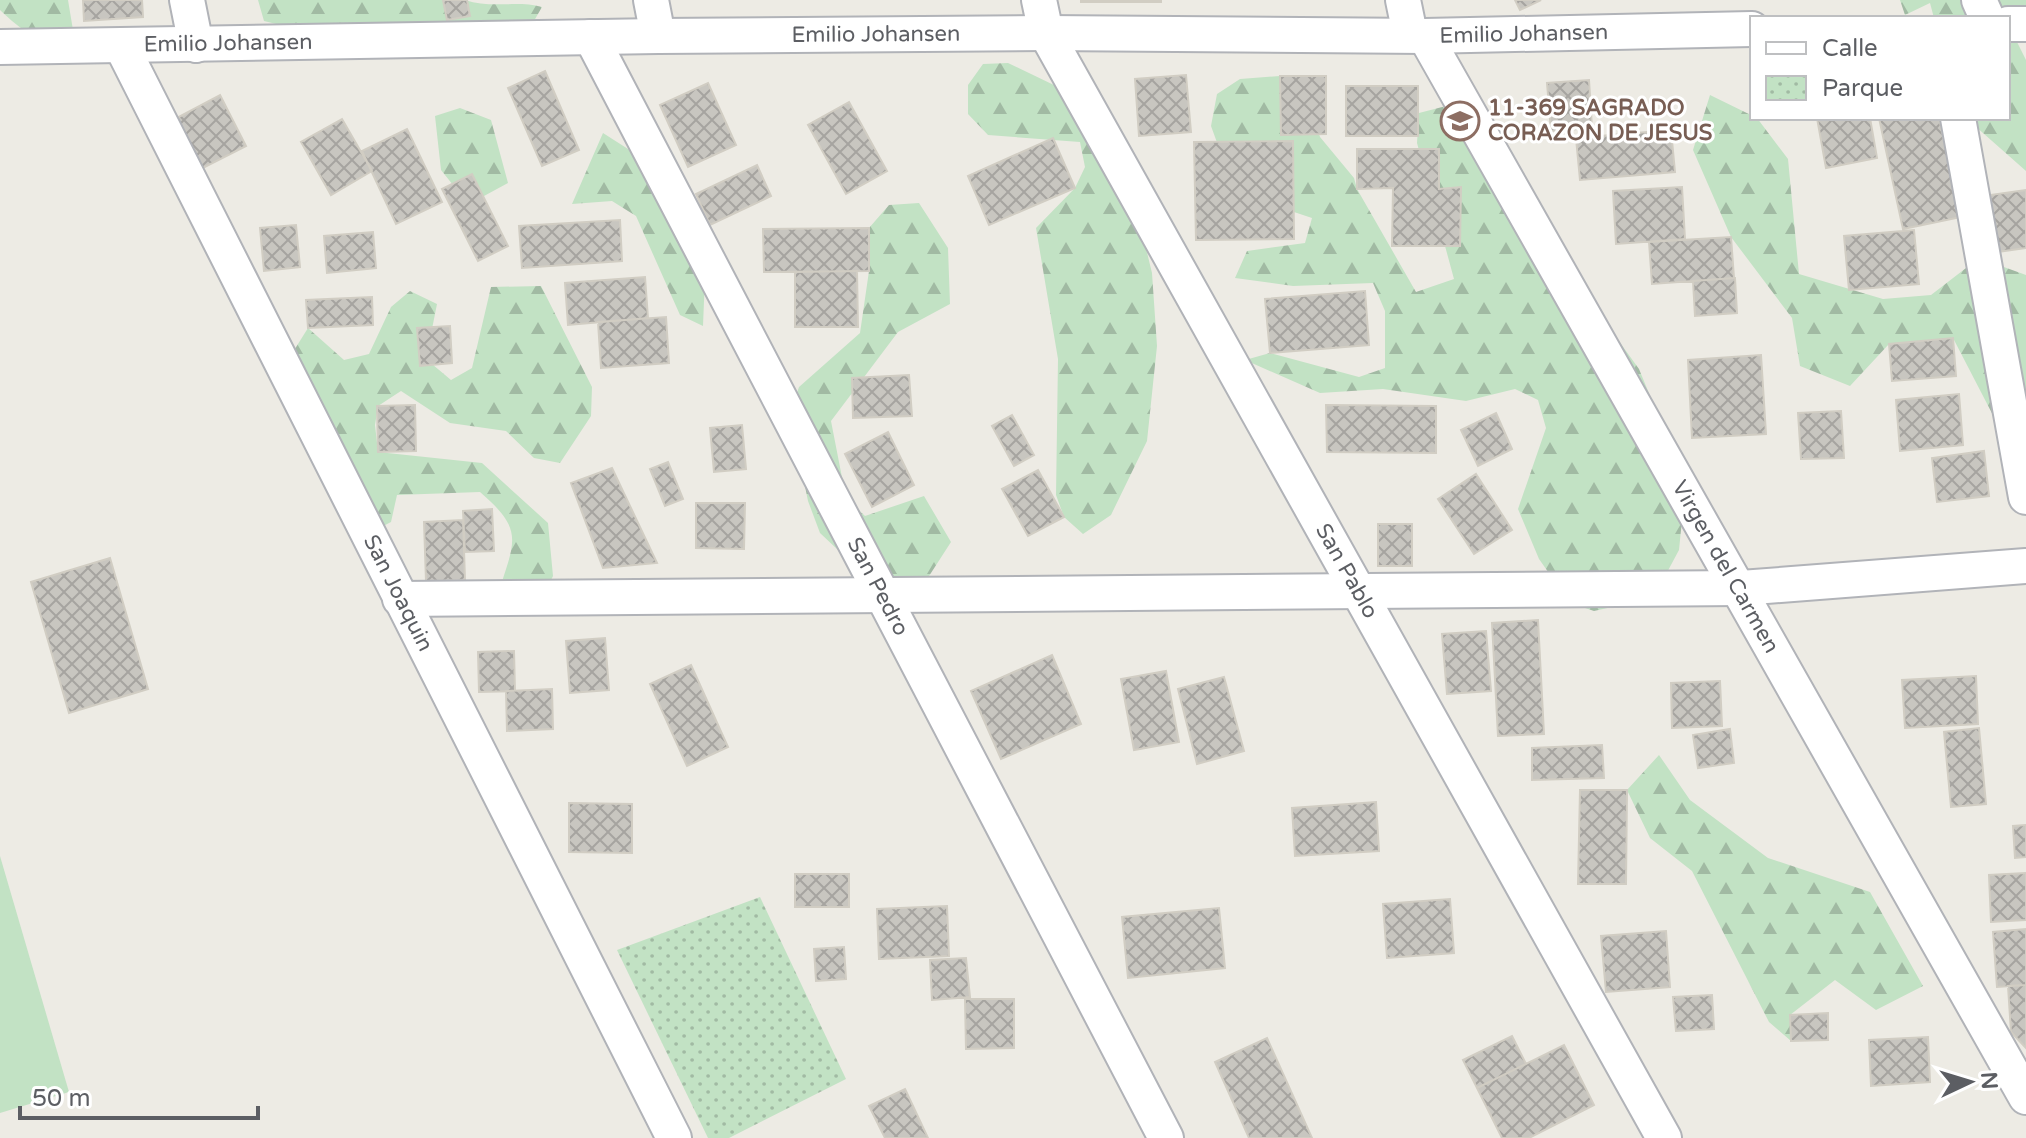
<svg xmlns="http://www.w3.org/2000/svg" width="2026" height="1138" viewBox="0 0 2026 1138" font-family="'Varela Round',sans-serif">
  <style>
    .forest { fill: url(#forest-firs) }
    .park { fill: url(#park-dots) }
    .pitch { fill: #c2e2c4 }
    .building { fill: url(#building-cross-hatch); stroke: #d1cdc3; stroke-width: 2 }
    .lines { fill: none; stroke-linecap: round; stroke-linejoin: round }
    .minor-casing { stroke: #b1b3b8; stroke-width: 38 }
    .minor { stroke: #fff; stroke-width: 34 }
    .labels { text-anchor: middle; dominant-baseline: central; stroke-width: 6; stroke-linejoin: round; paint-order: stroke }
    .street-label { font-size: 22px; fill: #5c5e63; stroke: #fff }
    .education-label { font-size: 22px; font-weight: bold; fill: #785e54; stroke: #fff; text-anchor: start }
  </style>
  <defs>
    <pattern id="forest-firs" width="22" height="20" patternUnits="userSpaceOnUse" patternTransform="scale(2)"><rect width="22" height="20" fill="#c2e2c4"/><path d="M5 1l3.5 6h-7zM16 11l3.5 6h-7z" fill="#a1baa3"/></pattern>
    <pattern id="park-dots" width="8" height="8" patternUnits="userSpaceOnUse" patternTransform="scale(2)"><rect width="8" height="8" fill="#c2e2c4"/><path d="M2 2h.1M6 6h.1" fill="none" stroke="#a1baa3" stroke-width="1.8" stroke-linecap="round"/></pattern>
    <pattern id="building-cross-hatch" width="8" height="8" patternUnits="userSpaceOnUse" patternTransform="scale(2)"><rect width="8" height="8" fill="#c8c6c0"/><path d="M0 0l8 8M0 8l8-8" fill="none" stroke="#a6a4a0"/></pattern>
  </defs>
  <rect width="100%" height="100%" fill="#edebe4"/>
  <path class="forest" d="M 0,0 L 68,0 L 75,42 C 42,45 24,33 0,10 Z
    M 258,0 L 465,0 C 491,9 517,0 542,7 L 527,33 L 317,34 L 264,21 Z
    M 1900,0 L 2026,0 L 2026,11 L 2001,7 L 2005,18 L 1934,18 L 1930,3 L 1905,15 Z
    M 2008,24 L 2026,60 L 2026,171 L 1966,118 L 2008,118 Z
    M 1008,63 L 1085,100 L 1144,240 L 1152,273 L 1157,346 L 1147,441 L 1111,515 L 1083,534 L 1064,517 L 1056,495 L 1058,359 L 1036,228 L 1075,188 L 1085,167 L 1080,142 L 988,135 L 968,114 L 968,85 L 983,64 Z
    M 1280,76 L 1307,99 L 1320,137 L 1354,178 L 1357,189 L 1416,292 L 1454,279 L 1417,143 L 1419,113 L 1446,106 L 1460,121 L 1639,369 L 1667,437 L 1682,520 L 1679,550 L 1664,578 L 1621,605 L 1594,611 L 1570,603 L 1539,559 L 1518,509 L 1546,428 L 1538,400 L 1515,389 L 1466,401 L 1383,389 L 1320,393 L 1245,360 L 1270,353 L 1359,377 L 1385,368 L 1385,311 L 1373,283 L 1293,286 L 1235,278 L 1247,251 L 1305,243 L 1312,218 L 1261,201 L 1231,181 L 1211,126 L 1217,94 L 1240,79 Z
    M 1710,95 L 1757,118 L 1788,159 L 1799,274 L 1883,299 L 1931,295 L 1979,258 L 2026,275 L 2026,479 L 1953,338 L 1889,344 L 1850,386 L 1800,366 L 1792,318 L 1731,237 L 1693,150 Z
    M 460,108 L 491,120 L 508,183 L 484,196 L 457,190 L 441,170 L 435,116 Z
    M 603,133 L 639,156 L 705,276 L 703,326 L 680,315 L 636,216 L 612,201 L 572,204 Z
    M 919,203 L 948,248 L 950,304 L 898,332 L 831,421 L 846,498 L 865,516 L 924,496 L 951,542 L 920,590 L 890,599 L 820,533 L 808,501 L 790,413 L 799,387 L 860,333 L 869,271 L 869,228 L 889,205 Z
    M 541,286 L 592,387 L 591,416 L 560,463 L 534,458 L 506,431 L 450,423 L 401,391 L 378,406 L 375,425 L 378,452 L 482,463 L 548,523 L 553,576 L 539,605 L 499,591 C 515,540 524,530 480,492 L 397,495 L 391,522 L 368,534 L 293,352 L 308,328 L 344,360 L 369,354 L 391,307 L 410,291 L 437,304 L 426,359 L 451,380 L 472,368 L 491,287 Z
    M 1659,755 L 1690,800 L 1768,858 L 1870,892 L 1923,986 L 1876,1010 L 1835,980 L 1790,1015 L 1791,1041 L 1769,1022 L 1692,871 L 1650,838 L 1627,790 Z"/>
  <path class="park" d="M 760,897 L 846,1079 L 729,1138 L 708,1138 L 617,950 Z"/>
  <path class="pitch" d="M 0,856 L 69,1092 L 0,1113 Z"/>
  <path class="building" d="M 83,0 L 142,0 L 143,17 L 84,21 Z
    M 443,0 L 467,0 L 470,16 L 447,20 Z
    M 1081,0 L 1161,0 L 1161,2 L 1081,2 Z
    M 1515,0 L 1541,0 L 1520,10 Z
    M 545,71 L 579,150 L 542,166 L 508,88 Z
    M 1186,75 L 1191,132 L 1139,136 L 1135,79 Z
    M 1280,76 L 1326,76 L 1326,134 L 1281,135 Z
    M 1589,80 L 1592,128 L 1551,131 L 1547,83 Z
    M 708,83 L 736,145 L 688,167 L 660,105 Z
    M 1346,86 L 1418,86 L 1418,136 L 1346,136 Z
    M 220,95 L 246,146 L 201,169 L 175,119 Z
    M 849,102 L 887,171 L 846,194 L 808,125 Z
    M 1817,118 L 1870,118 L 1877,158 L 1826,168 Z
    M 1879,118 L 1939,118 L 1961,217 L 1903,229 Z
    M 342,119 L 372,171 L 331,195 L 301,142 Z
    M 407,129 L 442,202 L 396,224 L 362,151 Z
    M 1671,130 L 1675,172 L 1580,180 L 1576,138 Z
    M 1053,138 L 1075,188 L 989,225 L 968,176 Z
    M 1293,141 L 1294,239 L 1196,240 L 1194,142 Z
    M 1357,149 L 1439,149 L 1439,189 L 1461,187 L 1460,246 L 1392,246 L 1393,188 L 1357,189 Z
    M 757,165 L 771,196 L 710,225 L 696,194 Z
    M 472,174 L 508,246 L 478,261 L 442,189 Z
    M 1682,187 L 1685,239 L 1616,244 L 1613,191 Z
    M 2026,190 L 2026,248 L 1997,252 L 1990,195 Z
    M 620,220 L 622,261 L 522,268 L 519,226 Z
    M 296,225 L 300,267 L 264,271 L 260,228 Z
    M 869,228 L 869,271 L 764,272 L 763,229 Z
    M 1914,230 L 1919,284 L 1849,290 L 1844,236 Z
    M 373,232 L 376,268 L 327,273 L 324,236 Z
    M 1731,237 L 1734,278 L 1652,284 L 1649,242 Z
    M 857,271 L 858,327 L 795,327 L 795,272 Z
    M 645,277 L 648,318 L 568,325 L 565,283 Z
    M 1735,278 L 1737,313 L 1695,316 L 1693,281 Z
    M 1365,291 L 1369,345 L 1270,353 L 1265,299 Z
    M 372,297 L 373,325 L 308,328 L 306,300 Z
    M 666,317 L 669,363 L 601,368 L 598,322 Z
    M 450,326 L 452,363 L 420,366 L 417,328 Z
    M 1953,338 L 1956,376 L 1892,381 L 1889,344 Z
    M 1761,355 L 1766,434 L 1692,438 L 1688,360 Z
    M 909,375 L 912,416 L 853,418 L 852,378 Z
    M 1959,394 L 1963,445 L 1900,451 L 1896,400 Z
    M 415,405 L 416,451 L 378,452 L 377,406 Z
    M 1326,405 L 1436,406 L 1436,453 L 1327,452 Z
    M 1841,411 L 1844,458 L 1801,459 L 1798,413 Z
    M 1496,413 L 1512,449 L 1478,466 L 1461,430 Z
    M 1012,415 L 1034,455 L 1014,466 L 992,426 Z
    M 742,425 L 746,469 L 714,472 L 710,428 Z
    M 888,432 L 914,485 L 872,507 L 845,454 Z
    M 1984,451 L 1989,496 L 1937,502 L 1932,458 Z
    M 668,462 L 683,499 L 665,506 L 650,469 Z
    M 612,468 L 657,563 L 603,568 L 571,483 Z
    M 1038,470 L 1064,517 L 1028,536 L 1002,489 Z
    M 1476,474 L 1512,530 L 1474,554 L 1438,499 Z
    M 696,503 L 745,503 L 744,549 L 696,548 Z
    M 492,509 L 494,551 L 465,552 L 463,511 Z
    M 463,520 L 465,580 L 426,581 L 424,522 Z
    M 1378,524 L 1412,524 L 1412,566 L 1378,566 Z
    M 110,558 L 148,689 L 69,713 L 31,582 Z
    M 1538,620 L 1544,734 L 1498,736 L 1492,623 Z
    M 1486,631 L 1491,691 L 1447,694 L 1442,634 Z
    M 605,638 L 609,690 L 570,693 L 566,641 Z
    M 514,651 L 515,691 L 479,692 L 478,652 Z
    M 1052,655 L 1081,724 L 1001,759 L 971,691 Z
    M 691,665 L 728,747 L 687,766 L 650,684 Z
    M 1166,671 L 1179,742 L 1134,750 L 1121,679 Z
    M 1976,676 L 1978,724 L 1905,728 L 1902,680 Z
    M 1224,677 L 1244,751 L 1197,764 L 1178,689 Z
    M 1720,681 L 1722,726 L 1672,728 L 1671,683 Z
    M 552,689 L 553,729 L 507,731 L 506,691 Z
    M 1979,728 L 1986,804 L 1951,807 L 1944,732 Z
    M 1730,729 L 1734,763 L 1698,768 L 1693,735 Z
    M 1602,745 L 1604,778 L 1532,780 L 1532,748 Z
    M 1580,790 L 1627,790 L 1626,884 L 1578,884 Z
    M 1376,802 L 1379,851 L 1295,856 L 1292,808 Z
    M 569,803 L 632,804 L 632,853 L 569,852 Z
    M 2026,825 L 2026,857 L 2015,858 L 2013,826 Z
    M 2026,873 L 2026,920 L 1991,922 L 1989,875 Z
    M 795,874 L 849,874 L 849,907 L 795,907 Z
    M 1450,899 L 1454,953 L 1387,958 L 1383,904 Z
    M 947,906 L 949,956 L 879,959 L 877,909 Z
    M 1219,908 L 1225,968 L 1128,978 L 1122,917 Z
    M 2026,929 L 2026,985 L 1997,987 L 1993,932 Z
    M 1666,931 L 1670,987 L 1606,992 L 1601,936 Z
    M 844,947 L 846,979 L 816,981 L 814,949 Z
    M 966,958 L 970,997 L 932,1000 L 930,960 Z
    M 2026,985 L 2026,1048 L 2011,1032 L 2008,986 Z
    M 1712,995 L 1714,1029 L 1676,1031 L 1673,997 Z
    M 965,999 L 1014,999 L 1014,1048 L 966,1049 Z
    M 1828,1013 L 1828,1040 L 1791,1041 L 1790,1015 Z
    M 1512,1036 L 1526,1064 L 1477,1088 L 1463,1060 Z
    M 1928,1037 L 1930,1082 L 1871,1086 L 1869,1040 Z
    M 1267,1038 L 1312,1138 L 1249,1138 L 1215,1062 Z
    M 1564,1045 L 1594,1105 L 1529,1138 L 1502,1138 L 1477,1088 Z
    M 905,1089 L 928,1138 L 885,1138 L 869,1106 Z"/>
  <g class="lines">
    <defs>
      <g id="minor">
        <path d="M 187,0 L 196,45"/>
        <path d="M 651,0 L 658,36"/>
        <path id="s1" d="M 1039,0 L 1046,33 L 1664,1138"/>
        <path d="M 1403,0 L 1410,34"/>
        <path d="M 1979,0 L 1987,18"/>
        <path d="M 2008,24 L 2026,24"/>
        <path id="s2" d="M 1425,36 L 2026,1097"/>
        <path id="s3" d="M 591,37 L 1166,1138"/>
        <path id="s4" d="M 0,47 L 658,36 L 1046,33 L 1425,36 L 1752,29"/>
        <path id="s5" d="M 122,47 L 674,1138"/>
        <path d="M 1958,118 L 2026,497"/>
        <path d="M 400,599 L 1741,588 L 2026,566"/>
      </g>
    </defs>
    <use href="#minor" class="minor-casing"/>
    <use href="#minor" class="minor"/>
  </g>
  <defs>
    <symbol id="school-ring" viewBox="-11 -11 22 22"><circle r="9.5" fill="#fff" stroke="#8d6e63" stroke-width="1.5"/><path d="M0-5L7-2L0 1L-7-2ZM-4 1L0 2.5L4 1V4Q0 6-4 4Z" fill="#8d6e63"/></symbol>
  </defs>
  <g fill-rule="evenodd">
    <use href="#school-ring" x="1438" y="99" width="44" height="44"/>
  </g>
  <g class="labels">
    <g class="street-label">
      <text stroke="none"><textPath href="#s4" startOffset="876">Emilio Johansen</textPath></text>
      <text stroke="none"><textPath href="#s4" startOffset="1524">Emilio Johansen</textPath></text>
      <text stroke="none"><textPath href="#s4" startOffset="228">Emilio Johansen</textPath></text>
      <text stroke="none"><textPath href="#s2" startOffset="610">Virgen del Carmen</textPath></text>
      <text stroke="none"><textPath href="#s1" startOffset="650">San Pablo</textPath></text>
      <text stroke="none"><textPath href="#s3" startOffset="620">San Pedro</textPath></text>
      <text stroke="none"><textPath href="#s5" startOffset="612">San Joaquin</textPath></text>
    </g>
    <g class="education-label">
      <text x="1488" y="108">11-369 SAGRADO<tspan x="1488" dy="25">CORAZON DE JESUS</tspan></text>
    </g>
  </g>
  <rect x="1750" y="16" width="260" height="104" fill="#ffffff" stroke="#bebfc1" stroke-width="2"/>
  <rect x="1766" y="42" width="40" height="12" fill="#ffffff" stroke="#bebfc1" stroke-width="2"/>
  <text x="1822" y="56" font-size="24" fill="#5c5e63">Calle</text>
  <rect x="1766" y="76" width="40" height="24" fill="url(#park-dots)" stroke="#bebfc1" stroke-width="2"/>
  <text x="1822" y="96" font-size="24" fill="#5c5e63">Parque</text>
  <g transform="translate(1970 1082) rotate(86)" stroke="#ffffff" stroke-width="6" paint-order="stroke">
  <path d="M0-6L14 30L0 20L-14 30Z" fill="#5c5e63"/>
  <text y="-12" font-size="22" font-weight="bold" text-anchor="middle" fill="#5c5e63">N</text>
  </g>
  <path d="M20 1106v12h238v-12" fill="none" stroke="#5c5e63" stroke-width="4"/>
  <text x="32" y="1106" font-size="24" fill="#5c5e63" stroke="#ffffff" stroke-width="6" paint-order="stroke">50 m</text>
</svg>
